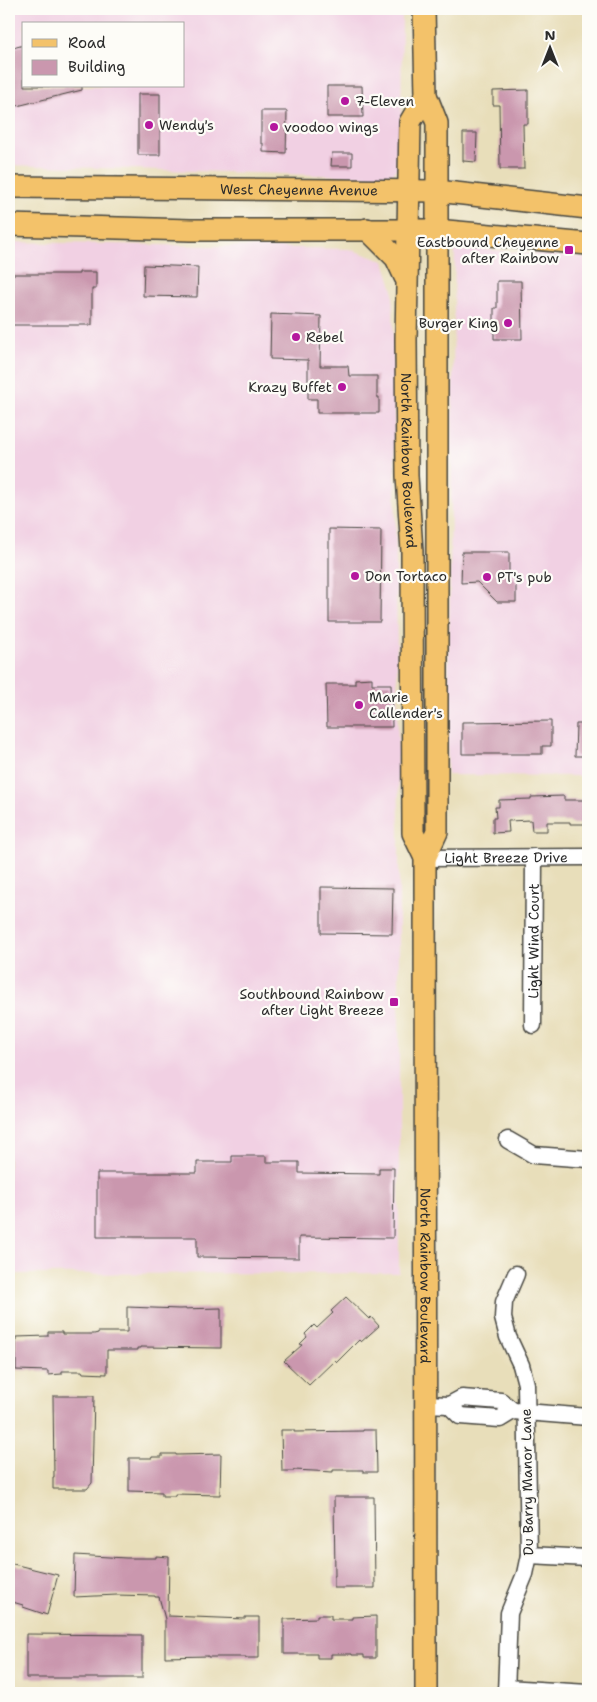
<svg xmlns="http://www.w3.org/2000/svg" width="597" height="1702" viewBox="0 0 597 1702" font-family="'Shantell Sans',sans-serif">
  <style>
    .built { fill: #f1d0e3; fill-rule: evenodd }
    .building { fill: #ca97ae }
    .lines { fill: none; stroke-linecap: round; stroke-linejoin: round }
    .minor-casing { stroke: #474640; stroke-width: 19 }
    .major-casing { stroke: #474640; stroke-width: 24 }
    .minor { stroke: #fff; stroke-width: 16 }
    .major { stroke: #f3c26a; stroke-width: 21 }
    .poi-dot { fill: #b5179e; stroke: #fdfcf7; stroke-width: 2 }
    .labels { text-anchor: middle; dominant-baseline: central; stroke-width: 4.5; stroke-linejoin: round; paint-order: stroke }
    .poi-label { font-size: 14px; fill: #2b2b2b; stroke: #fdfcf7; text-anchor: start }
    .street-label { font-size: 14px; fill: #2b2b2b; stroke: #fdfcf7 }
  </style>
  <rect width="100%" height="100%" fill="#fdfcf7"/>
  <filter id="ink" filterUnits="userSpaceOnUse"><feTurbulence type="fractalNoise" baseFrequency=".02" numOctaves="2"/><feDisplacementMap in="SourceGraphic" scale="10" xChannelSelector="R" yChannelSelector="G"/><feConvolveMatrix kernelMatrix="1 2 1 2 8 2 1 2 1" color-interpolation-filters="sRGB"/></filter>
  <filter id="wash" filterUnits="userSpaceOnUse"><feTurbulence type="fractalNoise" baseFrequency=".0096" numOctaves="4" result="noise"/><feDisplacementMap in="SourceGraphic" scale="20" xChannelSelector="R" yChannelSelector="G"/><feGaussianBlur stdDeviation="1.12" result="paint"/><feColorMatrix in="noise" values="0 0 0 0 0 0 0 0 0 0 0 0 0 0 0 0 0 1.4 0 .05"/><feComposite in="paint" operator="in"/></filter>
  <g filter="url(#wash)">
    <rect width="100%" height="100%" fill="#e8deba"/>
    <path class="built" d="M 9,9 L 402,9 L 401,160 L 394,173 L 378,177 L 9,165 ZM 24,24 L 184,24 L 184,86 L 24,86 Z
      M 9,242 L 349,249 L 384,261 L 393,290 L 399,834 L 399,1273 L 9,1274 Z
      M 455,247 L 588,258 L 588,776 L 447,775 Z"/>
    <g id="blocks">
      <path class="building" d="M 24,45 L 24,86 L 82,86 L 82,90 L 9,108 L 9,49 Z
        M 327,86 L 362,86 L 363,117 L 327,117 Z
        M 528,90 L 528,124 L 523,124 L 524,169 L 500,169 L 499,105 L 493,105 L 493,91 Z
        M 138,94 L 160,94 L 160,155 L 138,155 Z
        M 261,111 L 287,111 L 286,153 L 263,152 L 263,143 L 261,143 Z
        M 463,133 L 477,133 L 476,162 L 463,161 Z
        M 332,153 L 352,153 L 352,166 L 331,166 Z
        M 144,265 L 198,267 L 197,297 L 143,296 Z
        M 79,272 L 96,272 L 96,289 L 92,289 L 92,325 L 9,325 L 9,274 L 79,274 Z
        M 497,281 L 521,281 L 522,339 L 494,339 L 494,308 L 497,308 Z
        M 271,314 L 321,316 L 320,366 L 348,366 L 349,376 L 377,376 L 377,397 L 379,397 L 379,413 L 317,413 L 317,399 L 308,399 L 308,360 L 270,359 Z
        M 329,529 L 381,530 L 380,622 L 329,622 Z
        M 462,552 L 509,552 L 509,574 L 516,581 L 516,602 L 497,602 L 477,582 L 461,583 Z
        M 372,678 L 372,684 L 391,684 L 392,727 L 327,727 L 326,684 L 355,684 L 355,679 Z
        M 551,721 L 551,746 L 542,746 L 542,754 L 462,754 L 462,722 Z
        M 576,724 L 588,724 L 588,756 L 575,756 Z
        M 564,796 L 564,800 L 588,800 L 588,820 L 585,820 L 585,824 L 570,824 L 570,822 L 547,822 L 547,831 L 532,831 L 531,820 L 508,821 L 509,832 L 493,833 L 493,818 L 496,818 L 495,807 L 499,807 L 499,800 L 531,799 L 531,797 Z
        M 321,887 L 393,888 L 392,934 L 321,933 Z
        M 232,1156 L 266,1156 L 266,1162 L 299,1162 L 299,1173 L 379,1174 L 379,1168 L 394,1168 L 393,1238 L 299,1237 L 299,1258 L 197,1257 L 197,1237 L 97,1237 L 97,1173 L 197,1173 L 197,1162 L 232,1162 Z
        M 346,1297 L 369,1319 L 371,1317 L 379,1326 L 361,1342 L 359,1340 L 337,1362 L 335,1360 L 309,1385 L 284,1361 L 302,1345 L 300,1344 L 307,1337 L 305,1334 L 314,1325 L 317,1328 L 333,1313 L 331,1311 Z
        M 127,1307 L 179,1309 L 221,1308 L 221,1348 L 140,1347 L 140,1348 L 137,1348 L 137,1350 L 107,1350 L 107,1374 L 83,1373 L 82,1371 L 62,1371 L 62,1374 L 48,1375 L 48,1371 L 16,1370 L 16,1337 L 48,1336 L 48,1332 L 62,1332 L 62,1334 L 94,1334 L 98,1333 L 98,1332 L 127,1332 Z
        M 53,1396 L 94,1396 L 92,1483 L 87,1489 L 53,1489 L 53,1477 L 54,1477 Z
        M 281,1430 L 294,1430 L 294,1432 L 363,1431 L 363,1430 L 376,1430 L 377,1472 L 363,1472 L 363,1470 L 333,1470 L 333,1472 L 294,1470 L 294,1471 L 282,1471 Z
        M 162,1454 L 176,1454 L 176,1455 L 221,1454 L 220,1495 L 175,1494 L 175,1496 L 162,1496 L 162,1492 L 129,1491 L 129,1458 L 152,1458 L 152,1457 L 162,1457 Z
        M 334,1497 L 374,1497 L 375,1588 L 334,1588 L 334,1576 L 335,1576 Z
        M 75,1555 L 126,1558 L 156,1558 L 156,1556 L 169,1557 L 168,1616 L 245,1619 L 245,1617 L 259,1617 L 259,1658 L 246,1658 L 246,1657 L 208,1657 L 208,1656 L 165,1657 L 165,1619 L 159,1597 L 155,1597 L 155,1596 L 117,1595 L 74,1597 Z
        M 9,1563 L 58,1575 L 47,1615 L 23,1607 L 23,1605 L 9,1601 Z
        M 317,1615 L 331,1615 L 331,1619 L 352,1619 L 352,1617 L 376,1616 L 376,1658 L 364,1658 L 364,1655 L 352,1655 L 352,1654 L 331,1654 L 331,1658 L 317,1658 L 317,1654 L 284,1654 L 284,1619 L 317,1618 Z
        M 26,1634 L 142,1635 L 142,1678 L 26,1678 Z"/>
    </g>
  </g>
  <g filter="url(#ink)">
    <use href="#blocks" fill-opacity="0" stroke="#474640" stroke-width="1"/>
    <g class="lines">
      <defs>
        <g id="minor">
          <path id="s1" d="M 425,858 L 588,857"/>
          <path id="s2" d="M 533,1025 L 534,857"/>
          <path d="M 508,1140 L 534,1155 L 588,1159"/>
          <path d="M 426,1404 L 449,1405 L 462,1398 L 501,1401 L 513,1411"/>
          <path d="M 449,1405 L 460,1416 L 500,1419 L 513,1411 L 588,1417"/>
          <path d="M 529,1555 L 588,1558"/>
          <path d="M 506,1688 L 588,1693"/>
          <path d="M 506,1693 L 509,1613 L 525,1574 L 529,1555 L 526,1384 L 521,1365 L 508,1337 L 503,1318 L 504,1302 L 516,1274"/>
        </g>
        <g id="major">
          <path d="M 424,9 L 426,95 L 437,123 L 437,832 L 425,858"/>
          <path id="s3" d="M 426,95 L 410,122 L 406,340 L 407,476 L 412,551 L 413,833 L 425,858 L 426,1693"/>
          <path id="s4" d="M 9,187 L 437,191 L 588,208"/>
          <path d="M 9,225 L 191,230 L 436,230 L 588,244"/>
          <path d="M 367,229 L 396,258 L 405,277"/>
        </g>
      </defs>
      <use href="#minor" class="minor-casing"/>
      <use href="#major" class="major-casing"/>
      <use href="#minor" class="minor"/>
      <use href="#major" class="major"/>
    </g>
  </g>
  <g class="poi-dot">
    <circle cx="345" cy="101" r="5"/>
    <circle cx="149" cy="125" r="5"/>
    <circle cx="274" cy="127" r="5"/>
    <rect x="564" y="245" width="10" height="10" rx="2.5"/>
    <circle cx="508" cy="323" r="5"/>
    <circle cx="296" cy="337" r="5"/>
    <circle cx="342" cy="387" r="5"/>
    <circle cx="355" cy="576" r="5"/>
    <circle cx="487" cy="577" r="5"/>
    <circle cx="359" cy="705" r="5"/>
    <rect x="389" y="997" width="10" height="10" rx="2.5"/>
  </g>
  <g class="labels">
    <g class="poi-label">
      <text x="355" y="101">7-Eleven</text>
      <text x="159" y="125">Wendy's</text>
      <text x="284" y="127">voodoo wings</text>
      <text x="559" y="242" text-anchor="end">Eastbound Cheyenne<tspan x="559" dy="16">after Rainbow</tspan></text>
      <text x="498" y="323" text-anchor="end">Burger King</text>
      <text x="306" y="337">Rebel</text>
      <text x="332" y="387" text-anchor="end">Krazy Buffet</text>
      <text x="365" y="576">Don Tortaco</text>
      <text x="497" y="577">PT's pub</text>
      <text x="369" y="697">Marie<tspan x="369" dy="16">Callender's</tspan></text>
      <text x="384" y="994" text-anchor="end">Southbound Rainbow<tspan x="384" dy="16">after Light Breeze</tspan></text>
    </g>
    <g class="street-label">
      <text stroke="none"><textPath href="#s4" startOffset="290">West Cheyenne Avenue</textPath></text>
      <text stroke="none"><textPath href="#s3" startOffset="370">North Rainbow Boulevard</textPath></text>
      <text stroke="none"><textPath href="#s1" startOffset="81">Light Breeze Drive</textPath></text>
      <text stroke="none"><textPath href="#s2" startOffset="84">Light Wind Court</textPath></text>
      <text stroke="none"><textPath href="#s3" startOffset="1188">North Rainbow Boulevard</textPath></text>
      <text transform="translate(527 1482) rotate(-91)">Du Barry Manor Lane</text>
    </g>
  </g>
  <rect width="597" height="1702" fill="none" stroke="#fdfcf7" stroke-width="30"/>
  <rect x="22" y="22" width="162" height="65" fill="#fdfcf7" stroke="#a9a8a5"/>
  <rect x="32" y="39" width="25" height="8" fill="#f3c26a" stroke="#a9a8a5"/>
  <text x="68" y="48" font-size="15" fill="#2b2b2b">Road</text>
  <rect x="32" y="60" width="25" height="15" fill="#ca97ae" stroke="#a9a8a5"/>
  <text x="68" y="72" font-size="15" fill="#2b2b2b">Building</text>
  <g transform="translate(550 48)" stroke="#fdfcf7" stroke-width="4" paint-order="stroke">
  <path d="M0-4L9 19L0 12L-9 19Z" fill="#2b2b2b"/>
  <text y="-8" font-size="14" font-weight="bold" text-anchor="middle" fill="#2b2b2b">N</text>
  </g>
</svg>
